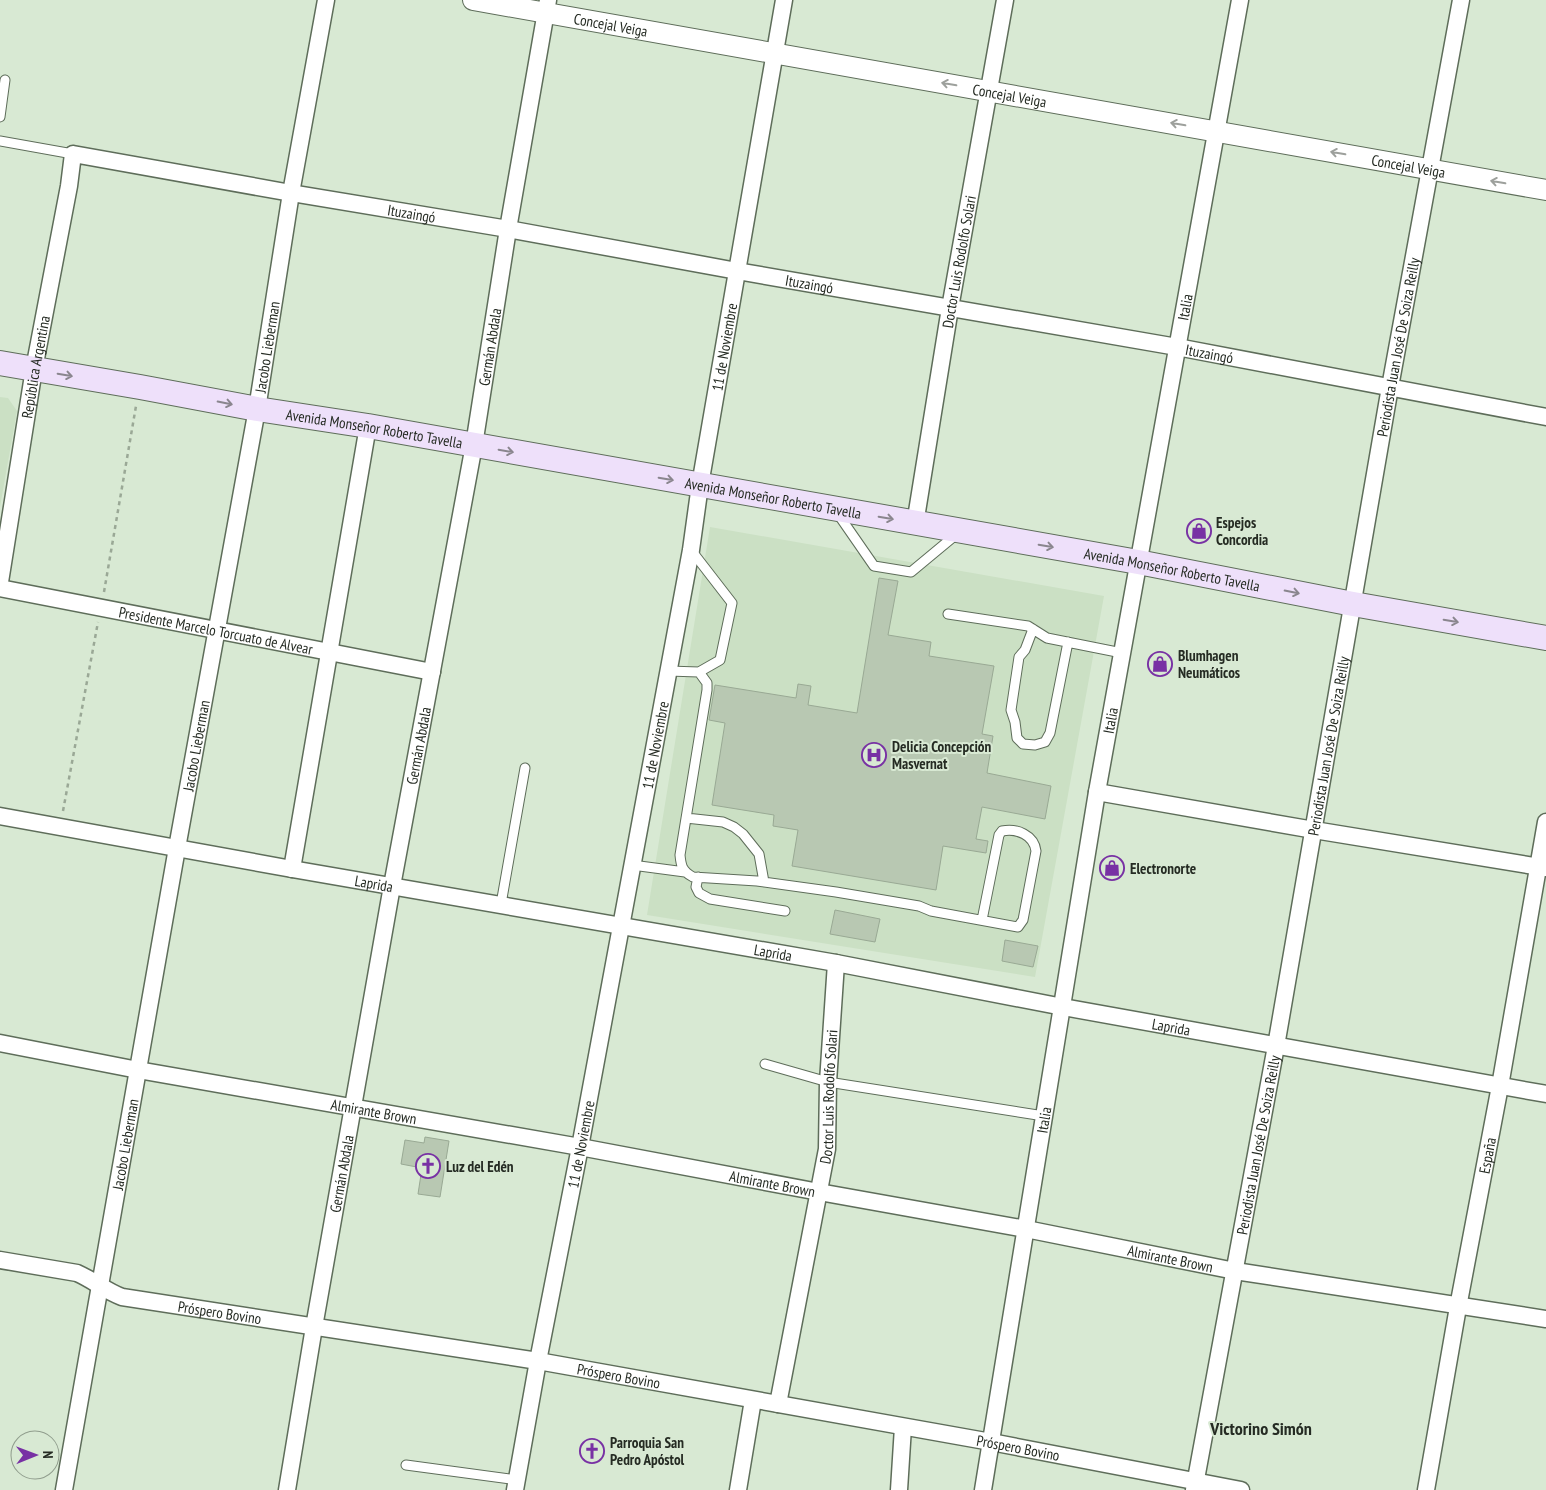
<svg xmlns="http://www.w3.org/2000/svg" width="1546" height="1490" viewBox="0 0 1546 1490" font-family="'PT Sans Narrow',sans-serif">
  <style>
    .built { fill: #cbe0c4 }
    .building { fill: #b8c8b2; stroke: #99a994 }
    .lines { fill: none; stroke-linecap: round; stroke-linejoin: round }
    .service-casing { stroke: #5e6d5a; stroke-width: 11 }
    .minor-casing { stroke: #5e6d5a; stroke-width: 19 }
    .tertiary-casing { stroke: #5e6d5a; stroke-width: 22 }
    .secondary-casing { stroke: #5e6d5a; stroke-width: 26 }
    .path { stroke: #9aa896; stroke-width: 2.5; stroke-dasharray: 4 4; stroke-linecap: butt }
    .service { stroke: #fff; stroke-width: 9 }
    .minor { stroke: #fff; stroke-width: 16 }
    .tertiary { stroke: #fff; stroke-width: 20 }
    .secondary { stroke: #eee0fa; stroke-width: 24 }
    .oneway { stroke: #9da09c }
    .oneway2 { stroke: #8a868e }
    .labels { text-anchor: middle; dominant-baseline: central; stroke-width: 4; stroke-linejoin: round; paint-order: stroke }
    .street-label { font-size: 15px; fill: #252b23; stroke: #d8e9d3 }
    .poi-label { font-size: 15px; font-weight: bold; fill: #252b23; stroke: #d8e9d3; text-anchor: start }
    .quarter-label { font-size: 18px; font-weight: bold; fill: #252b23; stroke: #d8e9d3 }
  </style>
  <rect width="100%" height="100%" fill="#d8e9d3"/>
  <path class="built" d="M 0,397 L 8,398 L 17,411 L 0,507 Z
    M 710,527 L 1104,596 L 1035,977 L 647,915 Z"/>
  <path class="building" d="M 879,578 L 898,581 L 888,635 L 931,642 L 929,656 L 994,666 L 982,734 L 993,736 L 987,773 L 1051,786 L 1045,819 L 982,807 L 976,839 L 988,841 L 986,853 L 943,846 L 936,890 L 792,866 L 798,830 L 773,826 L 774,815 L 712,805 L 725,723 L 709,720 L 715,685 L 796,698 L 798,684 L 811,686 L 808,705 L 857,713 Z
    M 835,910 L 880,919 L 875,942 L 830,934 Z
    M 1005,940 L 1038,946 L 1033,967 L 1002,961 Z
    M 425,1137 L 449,1141 L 440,1197 L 418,1194 L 422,1168 L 401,1164 L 405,1140 L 424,1143 Z"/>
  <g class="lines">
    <defs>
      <path id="service" d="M 0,117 L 5,80
        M 0,141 L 73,154
        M 838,514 L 874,566 L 911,572 L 958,533
        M 948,614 L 1028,626 L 1047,638 L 1122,653
        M 1033,629 L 1025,650 L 1019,657 L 1011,710 L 1015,722 L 1017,738 L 1023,744 L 1035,745 L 1045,742 L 1050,733 L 1068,642
        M 668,671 L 699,672 L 720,660 L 732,603 L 691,550
        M 699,672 L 707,683 L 707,690 L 680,855 C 681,866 682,871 693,877 L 757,881 L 836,892 L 919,906 L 931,911 L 1018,927 L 1023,920 L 1036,851 C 1034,835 1017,828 1002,831 L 999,835 L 982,920
        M 686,818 L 723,822 L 734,827 L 743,834 L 759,854 L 764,882
        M 632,865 L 685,872
        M 698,877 L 696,887 L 699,893 L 710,899 L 785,911
        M 501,904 L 525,768
        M 765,1064 L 828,1082 L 1044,1116
        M 406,1465 L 517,1480"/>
      <g id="minor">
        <path id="s1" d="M 915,524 L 950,308 L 1005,0"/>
        <path id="s2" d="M 0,582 L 34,369 L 69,186 L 73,154 L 291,193 L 508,229 L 737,271 L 1177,347 L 1546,417"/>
        <path id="s3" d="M 0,588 L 432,672"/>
        <path d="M 1097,792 L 1314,830 L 1546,868"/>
        <path id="s4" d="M 0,816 L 292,869 L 836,963 L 1063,1007 L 1546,1094"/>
        <path d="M 292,869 L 368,426"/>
        <path id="s5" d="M 0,1043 L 138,1070 L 580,1147 L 819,1192 L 1026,1229 L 1235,1271 L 1546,1319"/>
        <path id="s6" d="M 0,1260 L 77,1273 C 93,1280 106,1291 122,1297 L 538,1361 L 991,1442 L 1241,1490"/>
        <path id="s7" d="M 778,1404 L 827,1149 L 828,1082 L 836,963"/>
        <path id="s8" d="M 64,1490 L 177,848 L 257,409 L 291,193 L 326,0"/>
        <path id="s9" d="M 287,1490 L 314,1327 L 392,886 L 474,445 L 508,229 L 548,0"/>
        <path id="s10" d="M 515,1490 L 538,1361 L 580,1147 L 691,550 L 700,485 L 784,0"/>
        <path d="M 738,1490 L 753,1400"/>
        <path d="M 899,1490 L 903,1427"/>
        <path id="s11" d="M 983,1490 L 1097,792 L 1240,0"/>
        <path id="s12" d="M 1194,1490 L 1276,1046 L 1390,387 L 1461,0"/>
        <path id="s13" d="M 1426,1490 L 1458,1307 L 1500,1086 L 1546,822"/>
      </g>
      <g id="tertiary">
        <path id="s14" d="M 473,0 L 1546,190"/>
      </g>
      <g id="secondary">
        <path id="s15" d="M 0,363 L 140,387 L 257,409 L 368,426 L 1138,562 L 1353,604 L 1546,638"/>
      </g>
    </defs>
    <use href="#service" class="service-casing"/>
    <use href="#minor" class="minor-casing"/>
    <use href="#tertiary" class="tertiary-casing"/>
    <use href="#secondary" class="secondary-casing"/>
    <path class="path" d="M 104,592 L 136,406
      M 63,811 L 98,622"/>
    <use href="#service" class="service"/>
    <use href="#minor" class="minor"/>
    <use href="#tertiary" class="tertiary"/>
    <use href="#secondary" class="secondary"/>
  </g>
  <defs><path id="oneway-shaft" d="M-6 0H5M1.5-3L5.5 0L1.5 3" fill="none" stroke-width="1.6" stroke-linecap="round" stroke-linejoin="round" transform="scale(1.25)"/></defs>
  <g class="oneway">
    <use href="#oneway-shaft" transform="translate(949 84) rotate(-170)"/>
    <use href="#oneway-shaft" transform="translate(1178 124) rotate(-170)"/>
    <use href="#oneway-shaft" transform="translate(1338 153) rotate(-170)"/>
    <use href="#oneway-shaft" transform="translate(1498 182) rotate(-170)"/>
  </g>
  <g class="oneway2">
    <use href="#oneway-shaft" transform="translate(65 375) rotate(10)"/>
    <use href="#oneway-shaft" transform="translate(225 403) rotate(11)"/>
    <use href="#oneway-shaft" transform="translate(506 451) rotate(10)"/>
    <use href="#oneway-shaft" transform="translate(666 479) rotate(10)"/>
    <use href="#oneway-shaft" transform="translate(886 518) rotate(10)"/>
    <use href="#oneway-shaft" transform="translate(1046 546) rotate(10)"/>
    <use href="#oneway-shaft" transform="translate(1292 592) rotate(11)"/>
    <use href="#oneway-shaft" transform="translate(1451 621) rotate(10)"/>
  </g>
  <defs>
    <symbol id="shop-ring" viewBox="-11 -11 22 22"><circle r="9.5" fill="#d8e9d3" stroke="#7831a4" stroke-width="1.5"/><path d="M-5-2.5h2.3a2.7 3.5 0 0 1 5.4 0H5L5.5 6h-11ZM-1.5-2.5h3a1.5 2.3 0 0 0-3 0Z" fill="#7831a4"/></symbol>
    <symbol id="hospital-ring" viewBox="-11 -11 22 22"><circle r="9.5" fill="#d8e9d3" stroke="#7831a4" stroke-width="1.5"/><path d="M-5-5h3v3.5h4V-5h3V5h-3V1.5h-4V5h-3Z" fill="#7831a4"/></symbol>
    <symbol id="church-ring" viewBox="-11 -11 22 22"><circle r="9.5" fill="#d8e9d3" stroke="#7831a4" stroke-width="1.5"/><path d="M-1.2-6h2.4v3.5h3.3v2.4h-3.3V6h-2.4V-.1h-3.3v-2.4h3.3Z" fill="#7831a4"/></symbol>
  </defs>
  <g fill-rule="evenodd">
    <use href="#shop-ring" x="1185" y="517" width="28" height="28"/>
    <use href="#shop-ring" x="1146" y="650" width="28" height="28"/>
    <use href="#hospital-ring" x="860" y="741" width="28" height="28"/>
    <use href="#shop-ring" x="1098" y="854" width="28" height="28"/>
    <use href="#church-ring" x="414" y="1152" width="28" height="28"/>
    <use href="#church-ring" x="578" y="1437" width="28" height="28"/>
  </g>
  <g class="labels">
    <g class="street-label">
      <text stroke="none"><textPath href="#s14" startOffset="140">Concejal Veiga</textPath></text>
      <text stroke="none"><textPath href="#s14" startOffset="545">Concejal Veiga</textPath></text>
      <text stroke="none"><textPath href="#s14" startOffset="950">Concejal Veiga</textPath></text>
      <text stroke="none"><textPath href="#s2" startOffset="778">Ituzaingó</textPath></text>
      <text stroke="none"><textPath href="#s1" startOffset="266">Doctor Luis Rodolfo Solari</textPath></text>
      <text stroke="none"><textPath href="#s2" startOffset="1182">Ituzaingó</textPath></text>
      <text stroke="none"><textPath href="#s11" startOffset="1200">Italia</textPath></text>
      <text stroke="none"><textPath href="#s8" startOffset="1161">Jacobo Lieberman</textPath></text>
      <text stroke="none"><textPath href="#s9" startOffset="1161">Germán Abdala</textPath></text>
      <text stroke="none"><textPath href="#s12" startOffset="1161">Periodista Juan José De Soiza Reilly</textPath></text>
      <text stroke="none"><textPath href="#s10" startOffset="1162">11 de Noviembre</textPath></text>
      <text stroke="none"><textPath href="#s2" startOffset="1588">Ituzaingó</textPath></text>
      <text stroke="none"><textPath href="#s2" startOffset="218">República Argentina</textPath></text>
      <text stroke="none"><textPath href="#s15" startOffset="380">Avenida Monseñor Roberto Tavella</textPath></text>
      <text stroke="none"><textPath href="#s15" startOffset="785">Avenida Monseñor Roberto Tavella</textPath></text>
      <text stroke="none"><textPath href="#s15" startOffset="1190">Avenida Monseñor Roberto Tavella</textPath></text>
      <text stroke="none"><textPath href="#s3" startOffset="220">Presidente Marcelo Torcuato de Alvear</textPath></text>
      <text stroke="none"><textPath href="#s11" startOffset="780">Italia</textPath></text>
      <text stroke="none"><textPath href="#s8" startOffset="756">Jacobo Lieberman</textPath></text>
      <text stroke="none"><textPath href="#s9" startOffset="756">Germán Abdala</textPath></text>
      <text stroke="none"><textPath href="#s12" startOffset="756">Periodista Juan José De Soiza Reilly</textPath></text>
      <text stroke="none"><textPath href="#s10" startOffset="758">11 de Noviembre</textPath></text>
      <text stroke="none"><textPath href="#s4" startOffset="380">Laprida</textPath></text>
      <text stroke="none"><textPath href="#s4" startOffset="785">Laprida</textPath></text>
      <text stroke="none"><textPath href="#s4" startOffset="1190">Laprida</textPath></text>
      <text stroke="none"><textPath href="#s7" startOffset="312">Doctor Luis Rodolfo Solari</textPath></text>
      <text stroke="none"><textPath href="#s5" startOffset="380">Almirante Brown</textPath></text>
      <text stroke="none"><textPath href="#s11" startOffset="375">Italia</textPath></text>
      <text stroke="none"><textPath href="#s8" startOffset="351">Jacobo Lieberman</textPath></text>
      <text stroke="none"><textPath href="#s10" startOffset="352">11 de Noviembre</textPath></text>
      <text stroke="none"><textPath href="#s12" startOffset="351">Periodista Juan José De Soiza Reilly</textPath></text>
      <text stroke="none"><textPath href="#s13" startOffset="340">España</textPath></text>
      <text stroke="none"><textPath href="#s9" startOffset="321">Germán Abdala</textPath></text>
      <text stroke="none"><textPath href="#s5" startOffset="785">Almirante Brown</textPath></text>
      <text stroke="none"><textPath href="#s5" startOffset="1190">Almirante Brown</textPath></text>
      <text stroke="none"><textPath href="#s6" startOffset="228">Próspero Bovino</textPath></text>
      <text stroke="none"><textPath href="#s6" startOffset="632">Próspero Bovino</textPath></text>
      <text stroke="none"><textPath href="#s6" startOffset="1038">Próspero Bovino</textPath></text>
    </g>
    <g class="poi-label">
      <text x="1216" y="522">Espejos<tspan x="1216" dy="17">Concordia</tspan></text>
      <text x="1178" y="655">Blumhagen<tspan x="1178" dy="17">Neumáticos</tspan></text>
      <text x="892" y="746">Delicia Concepción<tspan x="892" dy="17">Masvernat</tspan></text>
      <text x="1130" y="868">Electronorte</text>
      <text x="446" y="1166">Luz del Edén</text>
      <text x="610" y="1442">Parroquia San<tspan x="610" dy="17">Pedro Apóstol</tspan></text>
    </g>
    <g class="quarter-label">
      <text x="1261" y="1428">Victorino Simón</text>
    </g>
  </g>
  <g transform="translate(35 1455) rotate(89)"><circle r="24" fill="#d8e9d3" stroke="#909d8d"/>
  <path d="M0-4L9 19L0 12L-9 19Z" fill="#7831a4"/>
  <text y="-8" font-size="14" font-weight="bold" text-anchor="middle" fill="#252b23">N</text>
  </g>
</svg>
